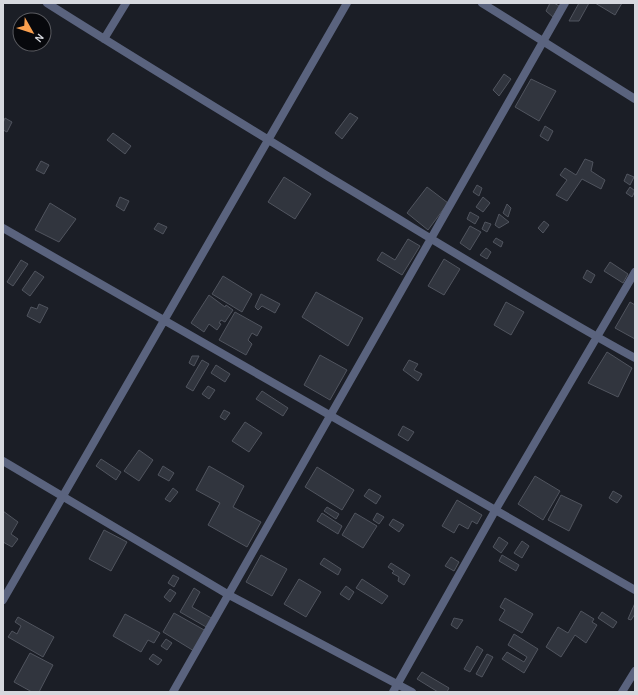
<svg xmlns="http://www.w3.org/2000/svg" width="638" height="695" viewBox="0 0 638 695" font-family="'Alegreya Sans',sans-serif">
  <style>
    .building { fill: #31353e; stroke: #50545e }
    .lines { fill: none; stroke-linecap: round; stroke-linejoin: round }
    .minor { stroke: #5a637e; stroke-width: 8 }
  </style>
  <rect width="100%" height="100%" fill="#1b1e26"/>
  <path class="building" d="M 550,3 L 554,3 L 559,6 L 553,17 L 546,11 Z
    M 579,3 L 589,3 L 579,21 L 569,21 Z
    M 595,3 L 622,3 L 615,15 Z
    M 504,74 L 511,79 L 499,96 L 493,90 Z
    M 531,79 L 556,91 L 539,121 L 515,107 Z
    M 350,113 L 358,118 L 342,139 L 335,133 Z
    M 5,118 L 12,122 L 7,132 L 3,130 L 3,123 Z
    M 545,126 L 553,131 L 548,141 L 540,136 Z
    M 113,133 L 131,146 L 125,154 L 107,140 Z
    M 585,159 L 593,162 L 591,171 L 605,180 L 601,189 L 582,179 L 567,201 L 556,195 L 567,180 L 560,175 L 565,168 L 576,175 Z
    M 41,161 L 49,165 L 44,174 L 36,170 Z
    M 627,174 L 634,177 L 630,185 L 624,181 Z
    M 284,177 L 311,194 L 295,219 L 268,202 Z
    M 477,185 L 482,188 L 479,196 L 473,192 Z
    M 427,187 L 448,203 L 428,230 L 407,213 Z
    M 630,187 L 635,191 L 632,197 L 626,193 Z
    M 120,197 L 129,201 L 124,211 L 116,206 Z
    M 483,197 L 490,203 L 483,212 L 476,207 Z
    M 50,203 L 76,219 L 59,242 L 35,230 Z
    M 507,204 L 511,208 L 508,217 L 503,213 Z
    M 470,212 L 479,217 L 475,224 L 467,219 Z
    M 499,214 L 509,222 L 499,228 L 495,225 Z
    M 544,221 L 549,225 L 543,233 L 538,228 Z
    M 485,222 L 491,224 L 487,232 L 482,229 Z
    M 158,223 L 167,227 L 163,234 L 154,229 Z
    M 470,226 L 481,232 L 470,250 L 460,243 Z
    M 496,238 L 503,242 L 501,247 L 493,242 Z
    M 408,239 L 420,246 L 402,275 L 377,260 L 382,252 L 395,260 Z
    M 486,248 L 491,252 L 487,259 L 480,255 Z
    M 444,259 L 460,269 L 444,295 L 428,286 Z
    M 21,260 L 28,264 L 13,286 L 7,282 Z
    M 610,262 L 628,274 L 623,283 L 604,271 Z
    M 587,270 L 595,275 L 591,283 L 583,278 Z
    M 35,271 L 44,277 L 30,296 L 22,290 Z
    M 223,276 L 252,294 L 242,312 L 212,294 Z
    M 316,292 L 363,318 L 348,346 L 302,317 Z
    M 261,294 L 280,304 L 275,313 L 262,306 L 258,310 L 255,307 Z
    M 209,295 L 225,307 L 226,305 L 233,310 L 225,322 L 221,320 L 219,323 L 221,324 L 217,330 L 209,324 L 204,332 L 191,323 Z
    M 506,302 L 524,312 L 511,335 L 494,325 Z
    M 630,302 L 635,305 L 635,339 L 615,328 Z
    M 39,304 L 48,308 L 40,323 L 27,316 L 31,307 L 37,309 Z
    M 235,312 L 262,327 L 257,336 L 252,333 L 248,340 L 252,344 L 246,355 L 219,340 Z
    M 607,352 L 632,368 L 618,397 L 588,383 Z
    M 320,355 L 347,370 L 330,400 L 304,385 Z
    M 192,356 L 199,356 L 194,366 L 189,363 Z
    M 202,360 L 209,364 L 193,391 L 186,387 Z
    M 409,360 L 418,364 L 414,370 L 422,374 L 418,381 L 403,370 Z
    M 216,365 L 230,374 L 225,382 L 211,373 Z
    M 208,386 L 215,390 L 209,399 L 202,394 Z
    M 262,391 L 288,408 L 283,416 L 256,399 Z
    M 224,410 L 230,413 L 225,420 L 220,417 Z
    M 245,422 L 262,433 L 249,452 L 232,441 Z
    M 403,426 L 414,432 L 408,441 L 398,435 Z
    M 139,450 L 153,460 L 139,481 L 124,471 Z
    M 101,459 L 121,472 L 116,480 L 96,466 Z
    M 163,466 L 174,473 L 169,481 L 158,475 Z
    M 209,466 L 244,486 L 233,507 L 261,522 L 247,547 L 208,525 L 220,503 L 196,490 Z
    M 317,467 L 354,490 L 342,510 L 305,487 Z
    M 535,476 L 560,491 L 543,520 L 518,504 Z
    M 173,488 L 178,492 L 170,502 L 165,499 Z
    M 369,489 L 381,496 L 376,504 L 364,496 Z
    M 613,491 L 622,496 L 617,503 L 609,498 Z
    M 561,495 L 582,505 L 569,531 L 548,520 Z
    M 457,500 L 482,515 L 477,524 L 472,521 L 468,529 L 459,524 L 454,533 L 442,526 Z
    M 327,507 L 339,514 L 336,519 L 324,511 Z
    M 3,511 L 18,522 L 11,534 L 18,539 L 12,547 L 3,542 Z
    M 322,513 L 342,526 L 338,534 L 317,521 Z
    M 355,513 L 377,526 L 363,548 L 342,535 Z
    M 377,513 L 384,517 L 379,524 L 373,520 Z
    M 393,519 L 404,525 L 399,532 L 389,525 Z
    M 104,530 L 127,542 L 111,571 L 89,559 Z
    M 499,537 L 508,543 L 501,553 L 493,547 Z
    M 522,541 L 529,546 L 522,558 L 514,553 Z
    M 261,555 L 287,569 L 272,596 L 246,582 Z
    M 502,555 L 519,565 L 516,571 L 499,561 Z
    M 451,557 L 459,562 L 454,571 L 445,566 Z
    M 324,558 L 341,569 L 338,575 L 320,564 Z
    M 391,563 L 410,575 L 404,585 L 398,581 L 399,577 L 392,573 L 394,571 L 388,567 Z
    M 173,575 L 179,578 L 174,587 L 168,583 Z
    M 299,579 L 321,592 L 306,617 L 284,604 Z
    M 362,579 L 388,596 L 382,604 L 356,588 Z
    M 346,586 L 354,592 L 349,600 L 340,594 Z
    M 194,588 L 200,592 L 192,607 L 213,619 L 208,628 L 180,612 Z
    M 170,589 L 176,593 L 170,602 L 164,597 Z
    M 505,598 L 533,614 L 522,633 L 499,620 L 505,610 L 500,607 Z
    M 635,603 L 635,614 L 631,620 L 628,619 Z
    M 581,611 L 594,619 L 592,622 L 597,625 L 586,643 L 575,635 L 561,657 L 546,647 L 558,627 L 568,633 Z
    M 602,612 L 617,622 L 613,628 L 598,618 Z
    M 174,613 L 206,631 L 194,651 L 163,632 Z
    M 125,614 L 160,633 L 154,643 L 148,640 L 141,652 L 113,636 Z
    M 18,617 L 54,637 L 43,657 L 8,637 L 12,631 L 17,634 L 21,626 L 15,622 Z
    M 454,618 L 463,620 L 457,629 L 451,625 Z
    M 514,634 L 538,649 L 524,673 L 502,659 L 507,652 L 524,662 L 527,657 L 508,645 Z
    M 166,639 L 172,643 L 167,650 L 161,646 Z
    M 477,646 L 483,650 L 470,672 L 464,669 Z
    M 30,653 L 53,665 L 39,692 L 32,692 L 14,682 Z
    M 153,654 L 162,660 L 158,665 L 149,659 Z
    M 487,654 L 493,657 L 482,677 L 476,674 Z
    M 422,672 L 449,688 L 447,692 L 438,692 L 417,679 Z"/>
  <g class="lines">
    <path class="minor" d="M 47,3 C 140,62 235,119 329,177 C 431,238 531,301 635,358
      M 482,3 L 635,99
      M 104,39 L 126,3
      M 3,228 C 213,350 425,468 635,590
      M 3,461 L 229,595 L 412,692
      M 3,600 L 347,3
      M 173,692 L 565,3
      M 393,692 L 496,509 L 635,272
      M 622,692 L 635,671"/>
  </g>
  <rect width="638" height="695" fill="none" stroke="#d6d8de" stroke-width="8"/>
  <g transform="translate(32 32) rotate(129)"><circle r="19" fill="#07080c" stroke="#5a5b60"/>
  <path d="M0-3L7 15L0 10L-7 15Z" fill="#fa9f4e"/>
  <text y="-6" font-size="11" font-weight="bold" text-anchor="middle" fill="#d6d8de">N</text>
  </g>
</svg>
